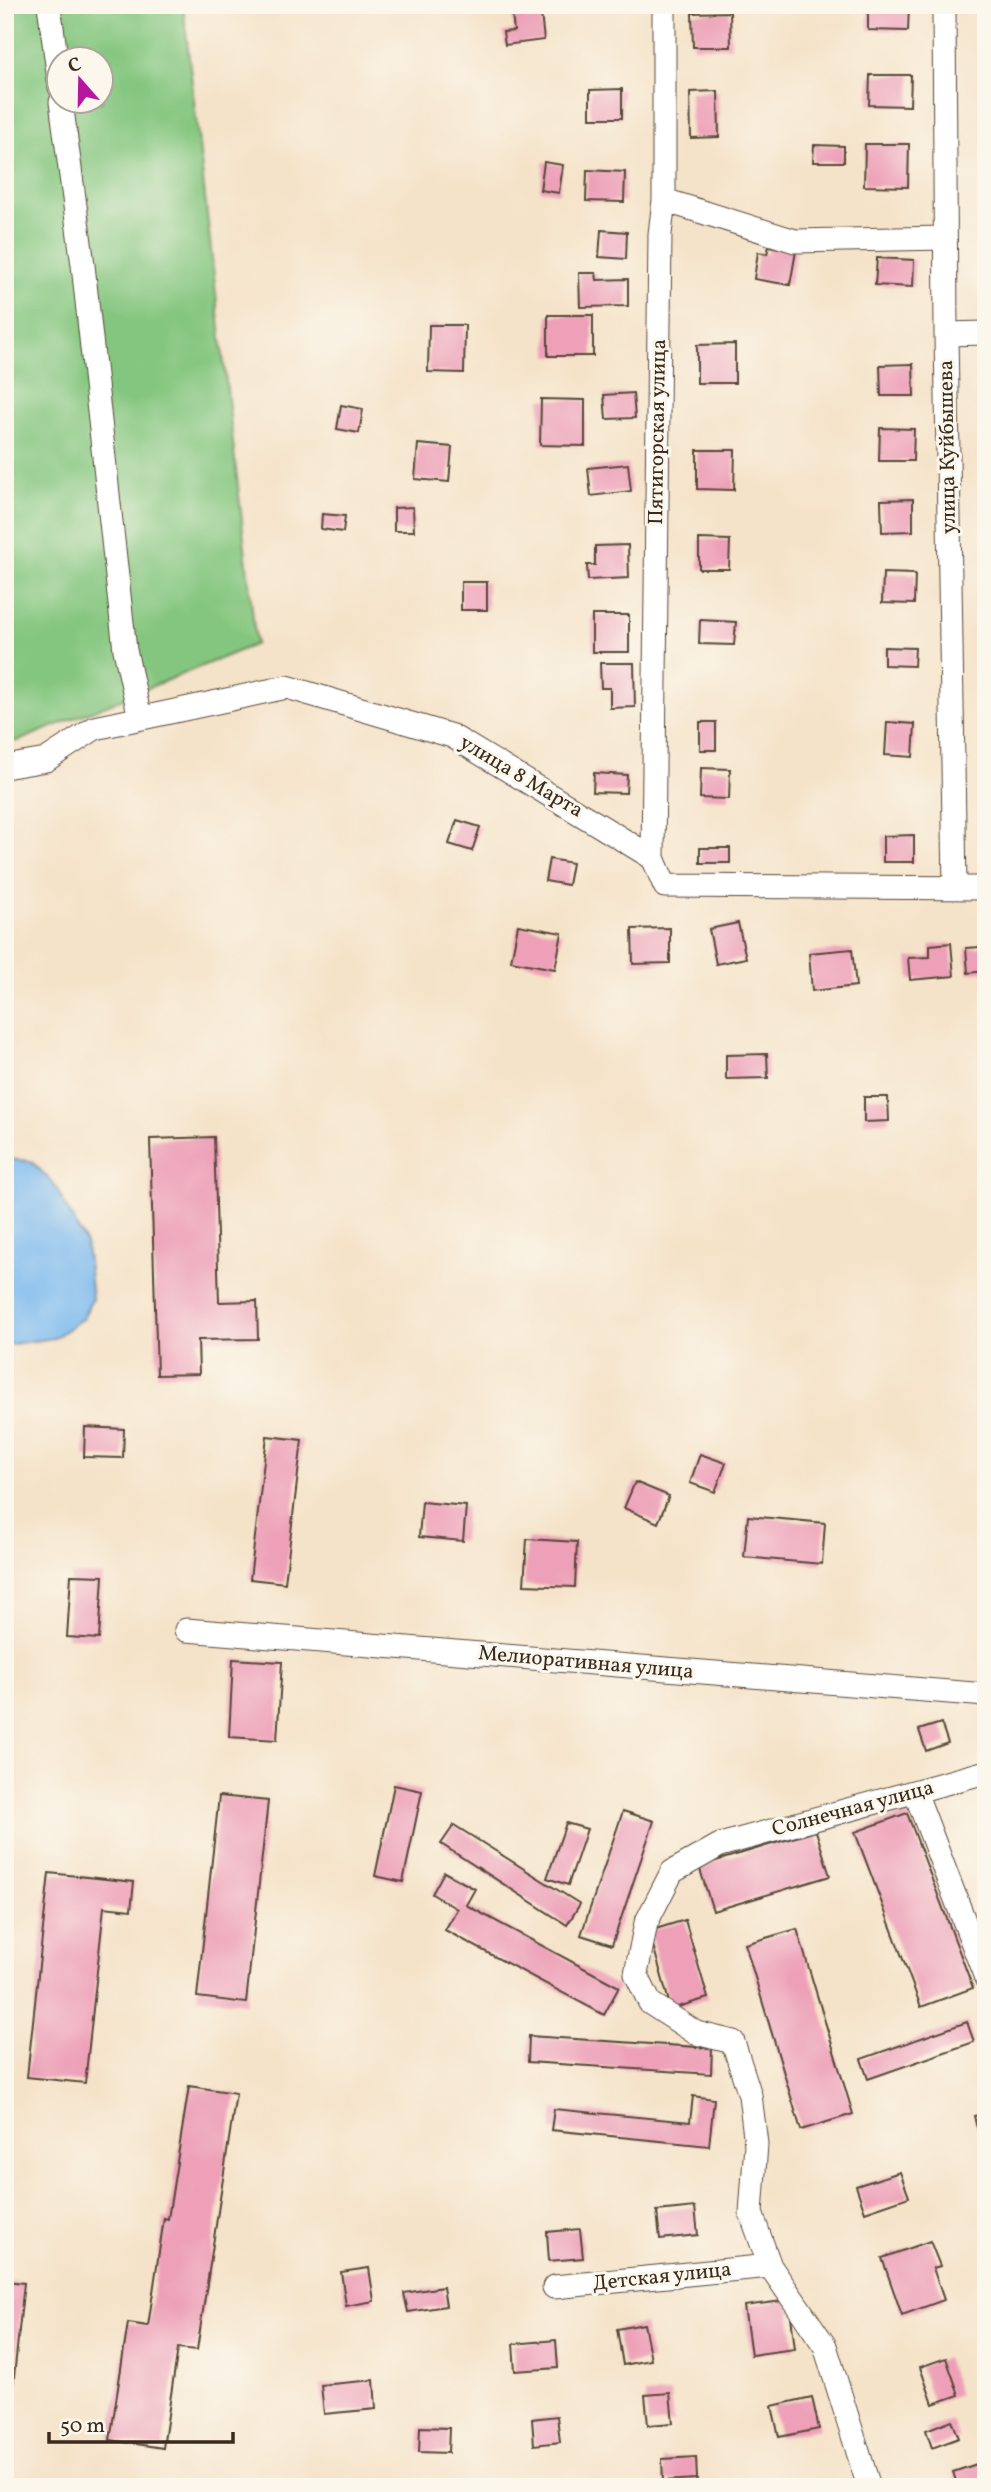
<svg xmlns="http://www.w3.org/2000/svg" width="991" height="2492" viewBox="0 0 991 2492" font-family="Vollkorn,serif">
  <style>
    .green { fill: #84c67f; stroke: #60784e; stroke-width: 2; fill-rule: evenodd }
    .water { fill: #7dbaef; stroke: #5c7286; stroke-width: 2 }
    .building { fill: #eda0b8 }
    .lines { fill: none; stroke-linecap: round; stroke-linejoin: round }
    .minor-casing { stroke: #574638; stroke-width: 25 }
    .minor { stroke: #fff; stroke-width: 23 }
    .labels { text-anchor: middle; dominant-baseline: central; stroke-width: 6; stroke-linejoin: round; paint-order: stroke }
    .street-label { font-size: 21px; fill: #3b2a1e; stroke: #fbf7ec }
  </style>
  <rect width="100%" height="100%" fill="#fbf7ec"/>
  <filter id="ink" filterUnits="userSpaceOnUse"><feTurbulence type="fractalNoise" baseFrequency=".0143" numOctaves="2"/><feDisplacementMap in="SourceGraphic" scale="14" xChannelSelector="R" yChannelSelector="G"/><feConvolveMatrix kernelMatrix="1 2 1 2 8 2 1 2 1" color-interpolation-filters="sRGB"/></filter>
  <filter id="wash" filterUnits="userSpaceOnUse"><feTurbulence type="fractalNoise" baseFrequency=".00686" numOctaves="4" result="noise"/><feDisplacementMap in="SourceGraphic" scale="28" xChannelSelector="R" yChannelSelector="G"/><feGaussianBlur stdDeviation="1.57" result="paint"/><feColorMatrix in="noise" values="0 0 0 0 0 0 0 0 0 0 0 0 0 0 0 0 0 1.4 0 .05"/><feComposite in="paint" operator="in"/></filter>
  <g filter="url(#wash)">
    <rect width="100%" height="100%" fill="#f5e3c9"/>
    <path class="green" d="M 5,5 L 183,5 L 256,644 L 18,741 L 5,742 ZM 60,60 L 102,60 L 102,102 L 60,102 Z"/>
    <path class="water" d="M 5,1159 L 31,1161 L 54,1184 L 86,1244 L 92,1299 L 83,1318 L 54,1338 L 5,1345 Z"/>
    <g id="blocks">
      <path class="building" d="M 516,5 L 540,5 L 544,40 L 505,45 L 503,32 L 514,31 L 511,6 Z
        M 868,5 L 909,5 L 908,31 L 868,30 Z
        M 730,12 L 731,47 L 693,47 L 692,13 Z
        M 870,75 L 911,75 L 910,106 L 869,105 Z
        M 622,89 L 622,118 L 590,118 L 590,90 Z
        M 718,91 L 719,137 L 691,138 L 690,92 Z
        M 865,144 L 909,144 L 908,187 L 864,186 Z
        M 814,145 L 844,146 L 844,162 L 813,162 Z
        M 544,162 L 563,165 L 559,193 L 540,190 Z
        M 587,170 L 625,172 L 624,202 L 586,201 Z
        M 601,230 L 627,232 L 626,259 L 599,257 Z
        M 769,246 L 796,251 L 790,285 L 754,279 L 758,252 L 767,254 Z
        M 877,258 L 914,260 L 913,287 L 875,285 Z
        M 579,273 L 596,273 L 597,280 L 628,279 L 628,306 L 580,307 Z
        M 548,315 L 593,315 L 593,356 L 548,356 Z
        M 429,325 L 465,325 L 464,373 L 428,372 Z
        M 735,344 L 735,383 L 697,383 L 697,345 Z
        M 913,364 L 914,396 L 881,396 L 880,365 Z
        M 633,393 L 635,418 L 606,419 L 604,395 Z
        M 541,399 L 585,400 L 585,446 L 540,445 Z
        M 341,405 L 363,409 L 359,433 L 337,429 Z
        M 880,428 L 914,429 L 913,461 L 879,461 Z
        M 418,444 L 452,447 L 449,482 L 415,479 Z
        M 697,450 L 735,450 L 734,490 L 697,489 Z
        M 628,464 L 631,491 L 591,496 L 588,468 Z
        M 913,499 L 913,531 L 882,532 L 881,500 Z
        M 413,507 L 414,531 L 394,531 L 394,508 Z
        M 322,514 L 345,516 L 343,532 L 321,529 Z
        M 699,539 L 730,540 L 729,569 L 699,569 Z
        M 628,545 L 629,578 L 588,580 L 587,565 L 595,565 L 595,546 Z
        M 883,573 L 915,574 L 914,604 L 882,603 Z
        M 461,582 L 487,582 L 487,610 L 461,610 Z
        M 592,615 L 629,615 L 629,652 L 592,652 Z
        M 700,620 L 736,622 L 734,645 L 699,644 Z
        M 884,647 L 915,648 L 914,666 L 884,665 Z
        M 600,663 L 634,663 L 635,707 L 610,708 L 610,688 L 601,688 Z
        M 700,722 L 716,722 L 716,750 L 700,750 Z
        M 887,722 L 915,724 L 913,757 L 885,755 Z
        M 701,768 L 730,769 L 729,799 L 700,798 Z
        M 594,773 L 627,775 L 626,793 L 593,792 Z
        M 457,820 L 480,827 L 472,851 L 449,844 Z
        M 914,835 L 914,862 L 883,862 L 883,836 Z
        M 700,848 L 730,848 L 730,863 L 700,863 Z
        M 549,859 L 572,863 L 568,885 L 545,881 Z
        M 738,923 L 746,958 L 716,964 L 709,929 Z
        M 518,925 L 562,933 L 555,969 L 511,961 Z
        M 670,928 L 670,963 L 633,964 L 632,929 Z
        M 951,943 L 954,976 L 910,980 L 908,958 L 930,957 L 930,945 Z
        M 981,947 L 986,947 L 986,971 L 968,973 L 966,948 Z
        M 852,949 L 856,986 L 812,991 L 809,953 Z
        M 767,1054 L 768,1078 L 726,1079 L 726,1055 Z
        M 864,1097 L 888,1097 L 889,1121 L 864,1122 Z
        M 214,1137 L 219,1302 L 257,1301 L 258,1339 L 198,1340 L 199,1374 L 157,1375 L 150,1139 Z
        M 85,1427 L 124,1429 L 123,1458 L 84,1457 Z
        M 267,1436 L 302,1440 L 285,1583 L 250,1579 Z
        M 700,1454 L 726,1463 L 715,1492 L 690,1483 Z
        M 635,1482 L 669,1496 L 658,1523 L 624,1508 Z
        M 422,1502 L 466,1506 L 463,1541 L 419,1537 Z
        M 748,1516 L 825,1523 L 822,1564 L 744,1557 Z
        M 527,1539 L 577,1542 L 575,1587 L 524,1585 Z
        M 71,1575 L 103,1576 L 99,1639 L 67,1637 Z
        M 233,1659 L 282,1662 L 277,1740 L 229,1737 Z
        M 941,1723 L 948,1743 L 926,1751 L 919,1730 Z
        M 394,1785 L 422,1791 L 403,1882 L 375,1876 Z
        M 219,1796 L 268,1801 L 246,2003 L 197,1997 Z
        M 623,1811 L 654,1821 L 612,1945 L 581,1935 Z
        M 907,1813 L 973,1988 L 921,2007 L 855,1832 Z
        M 566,1823 L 587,1829 L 568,1885 L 547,1878 Z
        M 454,1825 L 580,1904 L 567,1925 L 441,1844 Z
        M 816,1831 L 830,1876 L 713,1911 L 699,1866 Z
        M 444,1872 L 475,1889 L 466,1905 L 619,1987 L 604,2015 L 445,1930 L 457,1909 L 432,1894 Z
        M 49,1873 L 134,1882 L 131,1910 L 104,1907 L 85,2083 L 27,2077 Z
        M 685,1920 L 708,1998 L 671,2009 L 649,1931 Z
        M 797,1929 L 853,2114 L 801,2130 L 745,1944 Z
        M 967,2022 L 974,2042 L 868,2079 L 861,2059 Z
        M 529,2036 L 712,2048 L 711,2074 L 528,2062 Z
        M 189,2086 L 236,2093 L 197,2350 L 178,2348 L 163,2448 L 110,2440 L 128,2323 L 148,2326 L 164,2218 L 168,2219 Z
        M 693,2096 L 714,2099 L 709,2146 L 551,2130 L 554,2109 L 690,2122 Z
        M 986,2113 L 986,2154 L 985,2154 L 974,2116 Z
        M 900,2172 L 909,2197 L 865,2212 L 856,2186 Z
        M 695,2207 L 698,2235 L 660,2239 L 657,2211 Z
        M 580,2229 L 583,2258 L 549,2261 L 547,2232 Z
        M 930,2241 L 940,2266 L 933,2268 L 944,2300 L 902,2315 L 882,2258 Z
        M 369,2268 L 374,2301 L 346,2306 L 341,2272 Z
        M 5,2281 L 24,2283 L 7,2442 L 5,2442 Z
        M 443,2287 L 446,2306 L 408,2312 L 404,2293 Z
        M 789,2300 L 795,2349 L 751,2355 L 744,2306 Z
        M 644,2324 L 651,2360 L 623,2365 L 617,2329 Z
        M 556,2340 L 558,2368 L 515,2371 L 513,2344 Z
        M 946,2358 L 959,2395 L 933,2404 L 920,2367 Z
        M 374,2380 L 376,2409 L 324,2414 L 321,2385 Z
        M 670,2393 L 673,2423 L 648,2425 L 645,2395 Z
        M 812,2397 L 819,2429 L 779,2437 L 772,2406 Z
        M 557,2416 L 560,2442 L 534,2445 L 532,2419 Z
        M 952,2420 L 959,2438 L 932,2448 L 926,2430 Z
        M 420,2427 L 449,2428 L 448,2453 L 419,2452 Z
        M 696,2457 L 697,2479 L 663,2481 L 662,2459 Z
        M 986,2461 L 986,2487 L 958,2487 L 953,2472 Z"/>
    </g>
  </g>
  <g filter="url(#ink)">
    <use href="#blocks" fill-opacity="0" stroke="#574638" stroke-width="2"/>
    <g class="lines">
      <defs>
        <path id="minor" d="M 49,5 L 60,87
          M 944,5 L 946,334 L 955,888
          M 61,102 L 83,265 L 125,650 L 140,718
          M 664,200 L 795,241 L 945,238
          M 946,334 L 986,333
          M 5,767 L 46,760 L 95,728 L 287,687 L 452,736 L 653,858 L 665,886 L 986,888
          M 653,858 L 660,234 L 664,200 L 664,5
          M 186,1630 L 986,1695
          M 915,1792 L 986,1978
          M 554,2287 L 770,2266
          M 869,2487 L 825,2346 L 770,2266 L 751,2213 L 756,2144 L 750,2095 L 733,2042 L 696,2033 L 650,2003 L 636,1974 L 646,1923 L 672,1872 L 720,1845 L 986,1772"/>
      </defs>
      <use href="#minor" class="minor-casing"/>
      <use href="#minor" class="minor"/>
    </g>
  </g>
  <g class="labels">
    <g class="street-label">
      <text transform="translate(658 432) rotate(-89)">Пятигорская улица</text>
      <text transform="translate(948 447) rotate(-91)">улица Куйбышева</text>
      <text transform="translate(521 777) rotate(31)">улица 8 Марта</text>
      <text transform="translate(586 1663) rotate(5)">Мелиоративная улица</text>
      <text transform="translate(853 1809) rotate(-15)">Солнечная улица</text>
      <text transform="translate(662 2277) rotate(-6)">Детская улица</text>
    </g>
  </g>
  <rect width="991" height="2492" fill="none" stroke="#fbf7ec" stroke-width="28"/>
  <g transform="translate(80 80) rotate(340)"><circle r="33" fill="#fbf7ec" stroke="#aea59a" stroke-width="2"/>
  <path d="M0-5L12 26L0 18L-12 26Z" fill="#b5179e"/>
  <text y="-10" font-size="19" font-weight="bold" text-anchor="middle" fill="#3b2a1e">С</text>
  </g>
  <path d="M49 2432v10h184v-10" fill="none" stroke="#3b2a1e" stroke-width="3.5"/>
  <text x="60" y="2432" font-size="21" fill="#3b2a1e" stroke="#fbf7ec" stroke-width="5" paint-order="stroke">50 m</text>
</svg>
